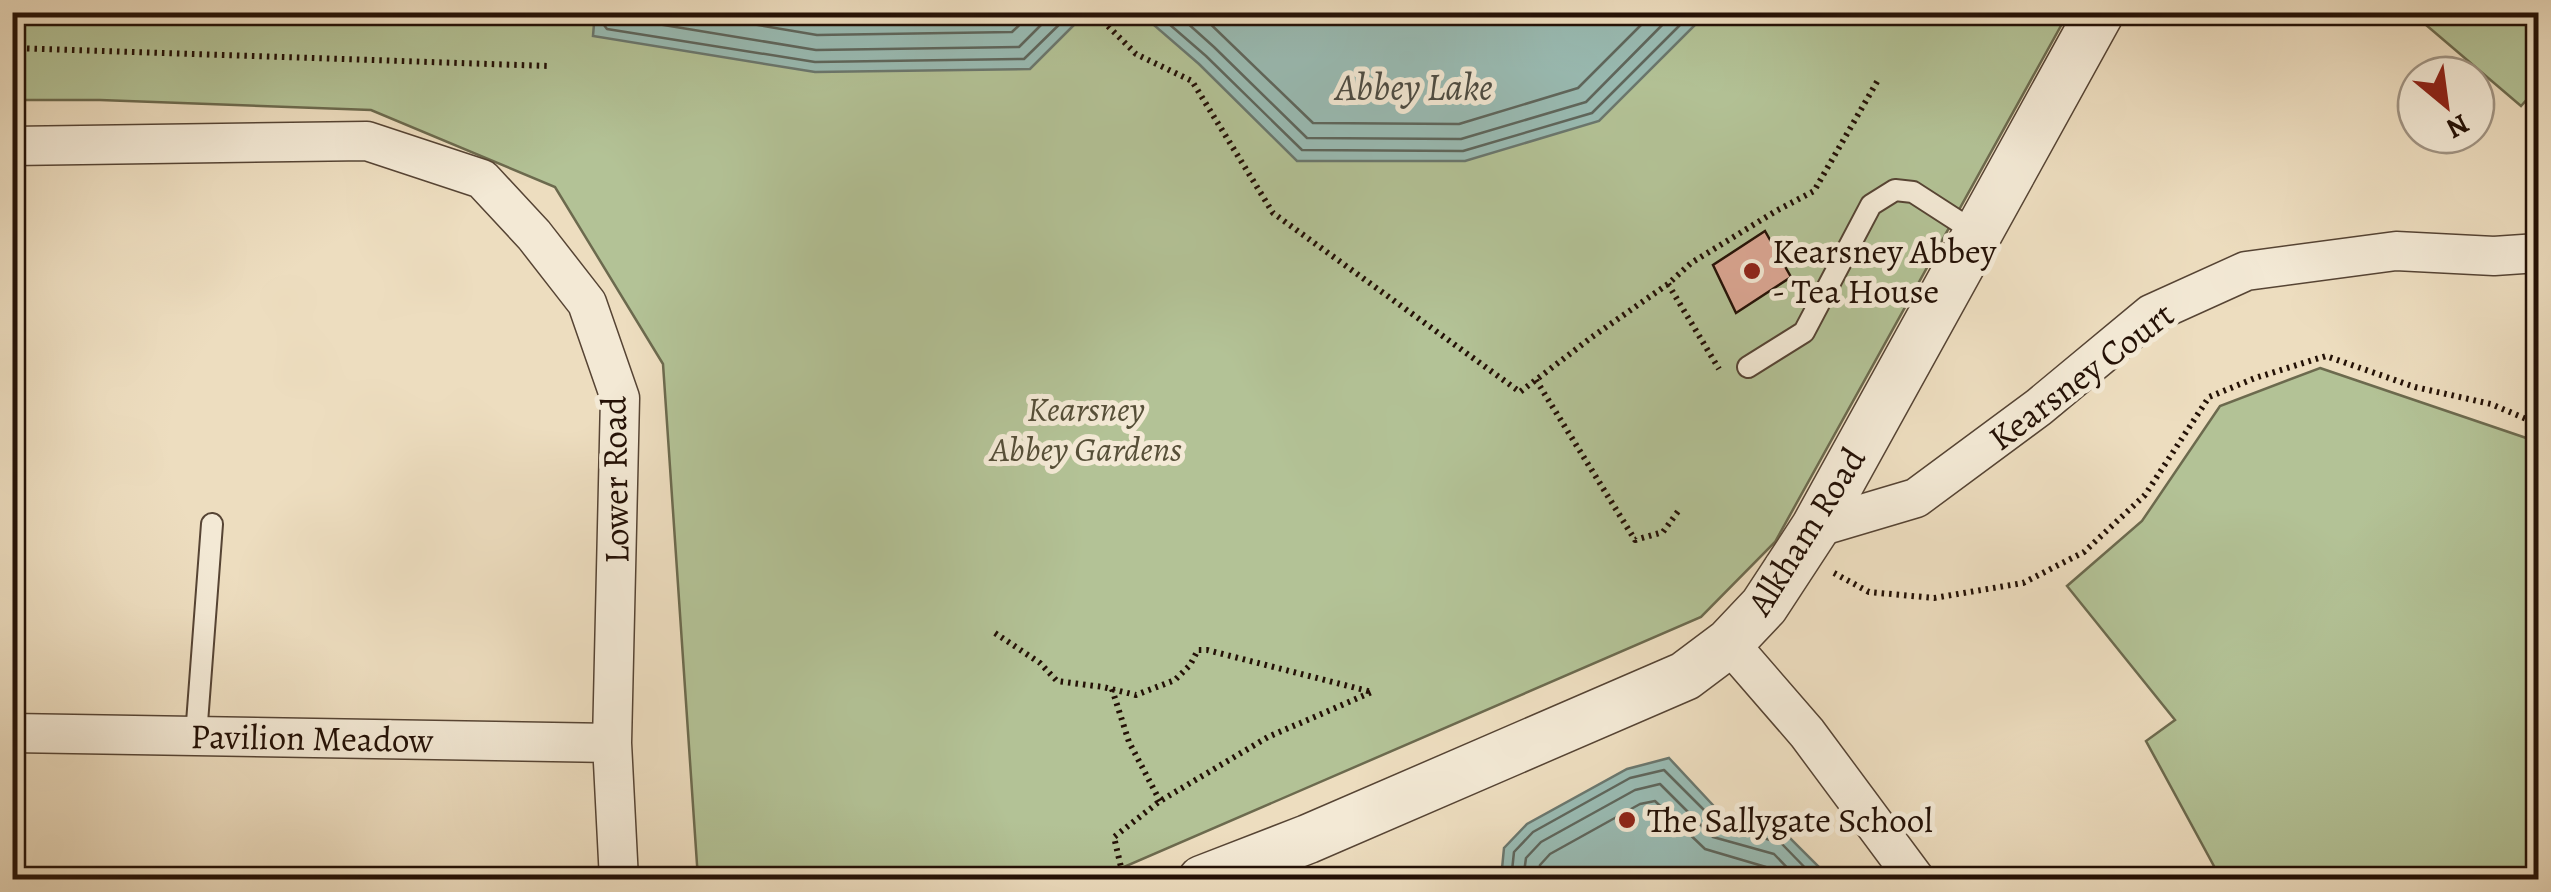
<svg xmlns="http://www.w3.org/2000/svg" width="2551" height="892" viewBox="0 0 2551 892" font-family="Alegreya,serif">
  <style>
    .green { fill: #b3c296; stroke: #6c6a4e; stroke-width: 2.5 }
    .water { fill: #99bbb3; stroke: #6a776e; stroke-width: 2.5 }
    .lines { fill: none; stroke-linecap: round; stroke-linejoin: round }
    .shore { stroke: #5e665c; stroke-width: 2.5 }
    .building { fill: #dca794; stroke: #241106; stroke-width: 2.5 }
    .service-casing { stroke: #564434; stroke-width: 24 }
    .minor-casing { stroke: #564434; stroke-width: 41 }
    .tertiary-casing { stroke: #564434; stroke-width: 51 }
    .path { stroke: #241106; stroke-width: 6; stroke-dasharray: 2.5 5; stroke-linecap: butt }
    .service { stroke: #f3e9d5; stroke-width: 20 }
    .minor { stroke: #f3e9d5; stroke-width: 38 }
    .tertiary { stroke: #f3e9d5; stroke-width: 48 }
    .poi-dot { fill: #8f2418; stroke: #f3e9d5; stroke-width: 4 }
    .labels { text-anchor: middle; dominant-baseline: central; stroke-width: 10; stroke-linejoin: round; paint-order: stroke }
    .poi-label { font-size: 35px; fill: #241106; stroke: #f3e9d5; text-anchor: start }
    .street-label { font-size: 35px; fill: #241106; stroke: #f3e9d5 }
    .park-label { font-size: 35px; font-style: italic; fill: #564f38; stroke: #f3e9d5 }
    .water-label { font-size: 38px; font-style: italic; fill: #4d4c43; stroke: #f3e9d5 }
  </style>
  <rect width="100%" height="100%" fill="#edddbf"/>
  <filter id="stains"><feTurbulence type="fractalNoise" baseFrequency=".002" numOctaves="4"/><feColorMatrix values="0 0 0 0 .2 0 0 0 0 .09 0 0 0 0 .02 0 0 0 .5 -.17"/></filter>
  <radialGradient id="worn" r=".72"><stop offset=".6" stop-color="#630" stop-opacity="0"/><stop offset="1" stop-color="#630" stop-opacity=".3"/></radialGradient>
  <path class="green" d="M 12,13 L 2068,13 L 1775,542 L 1701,617 L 1094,880 L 698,879 L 663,364 L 555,187 L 371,110 L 100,100 L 13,100 Z
    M 2412,13 L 2538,13 L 2538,87 L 2521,106 Z
    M 2320,368 L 2538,442 L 2538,879 L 2221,879 L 2146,741 L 2175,720 L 2067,586 L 2142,521 L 2220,406 Z"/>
  <path class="water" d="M 595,12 L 1086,12 L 1086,13 L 1030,69 L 815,72 L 593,36 Z
    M 1120,13 L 1707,13 L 1599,121 L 1465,161 L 1297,161 L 1199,64 L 1154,25 Z
    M 1669,758 L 1725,818 L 1786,834 L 1831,879 L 1501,879 L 1504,848 L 1527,824 L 1627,769 Z"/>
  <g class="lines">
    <path class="shore" d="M 604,12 L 604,25 L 607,29 L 815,62 L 1024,59 L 1072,12
      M 617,12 L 621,18 L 816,50 L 1019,47 L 1054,12
      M 680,12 L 817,35 L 1012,32 L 1033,12
      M 1150,12 L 1161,17 L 1206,56 L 1302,150 L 1463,151 L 1592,113 L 1693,12
      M 1175,12 L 1214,47 L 1307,138 L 1461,139 L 1586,102 L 1675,12
      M 1198,12 L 1313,123 L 1459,124 L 1578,88 L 1654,12
      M 1511,880 L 1514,852 L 1533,832 L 1630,778 L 1664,770 L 1720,826 L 1781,843 L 1817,880
      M 1523,880 L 1526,858 L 1541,842 L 1635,790 L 1660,784 L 1713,837 L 1774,854 L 1799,880
      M 1538,880 L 1540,865 L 1550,854 L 1640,804 L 1655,801 L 1705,849 L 1766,867 L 1778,880"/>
  </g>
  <path class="building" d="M 1765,231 L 1791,277 L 1736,313 L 1713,265 Z"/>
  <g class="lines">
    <defs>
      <path id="service" d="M 1748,367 L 1804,332 L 1871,205 L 1895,190 L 1913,192 L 1978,234
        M 196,736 L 212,524"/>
      <path id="minor" d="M 12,146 L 367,141 L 482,179 L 534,235 L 587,303 L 620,398 L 612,743 L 619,880
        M 1815,528 L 1916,498 L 2039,407 L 2151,314 L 2246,271 L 2396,251 L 2494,256 L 2538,253
        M 1729,643 L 1807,733 L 1916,880
        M 12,733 L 612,743"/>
      <path id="tertiary" d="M 1202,880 L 1308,839 L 1685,676 L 1729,643 L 1764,606 L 1815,528 L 2100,12"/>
    </defs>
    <use href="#service" class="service-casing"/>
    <use href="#minor" class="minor-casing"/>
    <use href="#tertiary" class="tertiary-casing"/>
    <path class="path" d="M 1108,12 L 1106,24 L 1136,54 L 1192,81 L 1273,213 L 1520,392 L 1592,337 L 1668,284 L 1691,263 L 1776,211 L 1814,191 L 1878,80
      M 12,48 L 550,66
      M 1668,284 L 1719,369
      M 1536,380 L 1635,540 L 1663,532 L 1679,510
      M 1834,573 L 1869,592 L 1934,598 L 2023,583 L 2084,552 L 2145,495 L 2209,397 L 2255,378 L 2326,356 L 2415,387 L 2491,404 L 2538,424
      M 995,633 L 1040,663 L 1057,681 L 1103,687 L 1136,695 L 1175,680 L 1190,665 L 1198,650 L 1207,650 L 1372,692 L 1268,737 L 1160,801 L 1114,837 L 1124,880
      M 1112,689 L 1129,742 L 1160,801"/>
    <use href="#service" class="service"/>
    <use href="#minor" class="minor"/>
    <use href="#tertiary" class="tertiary"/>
  </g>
  <g class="poi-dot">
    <circle cx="1752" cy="271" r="10"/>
    <circle cx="1627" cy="820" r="10"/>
  </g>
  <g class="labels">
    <g class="poi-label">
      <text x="1772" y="251">Kearsney Abbey<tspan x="1772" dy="40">- Tea House</tspan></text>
      <text x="1647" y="820">The Sallygate School</text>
    </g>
    <g class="street-label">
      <text transform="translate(2081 376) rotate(-37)">Kearsney Court</text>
      <text transform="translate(615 480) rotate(-91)">Lower Road</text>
      <text transform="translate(1806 531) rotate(-58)">Alkham Road</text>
      <text transform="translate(312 738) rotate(1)">Pavilion Meadow</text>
    </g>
    <g class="park-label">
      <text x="1086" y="409">Kearsney<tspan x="1086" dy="40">Abbey Gardens</tspan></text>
    </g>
    <g class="water-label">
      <text x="1414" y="87">Abbey Lake</text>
    </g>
  </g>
  <rect width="2551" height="892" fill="none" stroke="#edddbf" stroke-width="50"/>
  <rect x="15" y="15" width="2521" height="862" fill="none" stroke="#241106" stroke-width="5"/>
  <rect x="25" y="25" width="2501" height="842" fill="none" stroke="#241106" stroke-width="2.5"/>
  <g transform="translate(2446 105) rotate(151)"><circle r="48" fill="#f3e9d5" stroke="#a09382" stroke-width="2.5"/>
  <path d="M0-8L18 38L0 25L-18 38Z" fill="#8f2418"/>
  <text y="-15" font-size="28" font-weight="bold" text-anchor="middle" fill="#241106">N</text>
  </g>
  <rect width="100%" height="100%" filter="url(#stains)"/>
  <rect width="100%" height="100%" fill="url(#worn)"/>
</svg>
